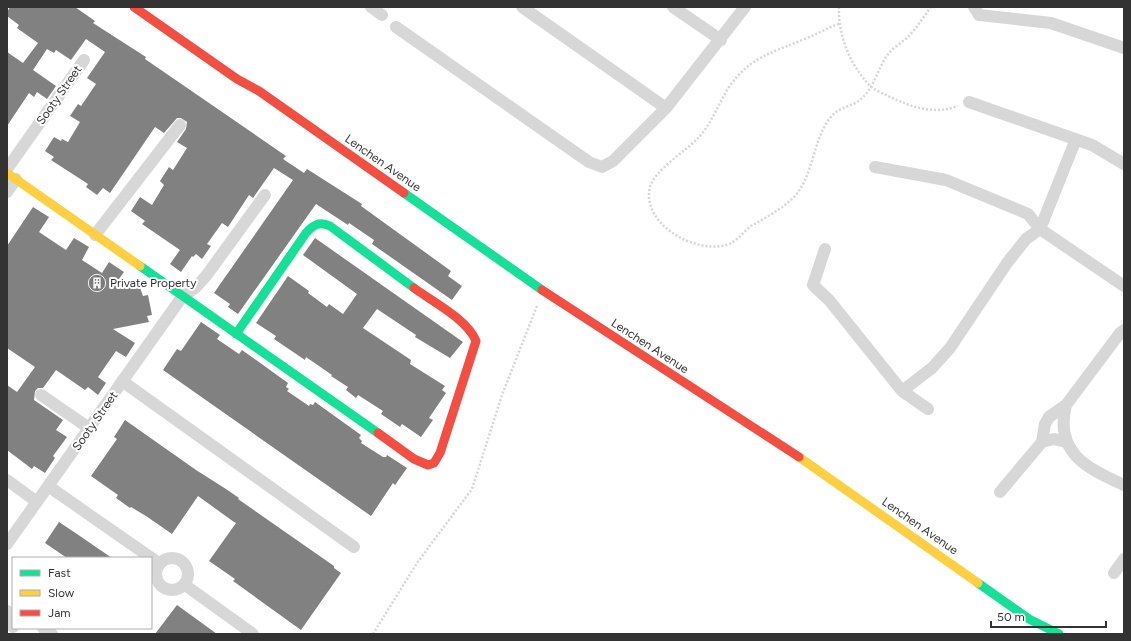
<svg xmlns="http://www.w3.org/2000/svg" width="1131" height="641" viewBox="0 0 1131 641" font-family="Figtree,sans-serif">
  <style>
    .building { fill: #818181 }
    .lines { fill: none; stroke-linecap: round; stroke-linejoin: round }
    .path { stroke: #d6d6d6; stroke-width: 2.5; stroke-dasharray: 2 2; stroke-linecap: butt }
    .street { stroke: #d7d7d7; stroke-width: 12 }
    .fast { stroke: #16e098; stroke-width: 9 }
    .slow { stroke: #ffcf43; stroke-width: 9 }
    .jam { stroke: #f24e42; stroke-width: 9 }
    .labels { text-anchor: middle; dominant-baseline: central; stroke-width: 4; stroke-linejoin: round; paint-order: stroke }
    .street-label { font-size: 12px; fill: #333; stroke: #fff }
    .poi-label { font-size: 12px; fill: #333; stroke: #fff; text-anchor: start }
  </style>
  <rect width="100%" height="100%" fill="#fff"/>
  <path class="building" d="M 10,7 L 75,7 L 95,21 L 93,23 L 146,57 L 145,59 L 286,156 L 283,159 L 304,173 L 307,169 L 362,204 L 361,206 L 451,271 L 448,276 L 462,286 L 452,300 L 372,244 L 374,240 L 349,223 L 348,225 L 316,204 L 238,314 L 228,307 L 230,304 L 214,293 L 293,180 L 274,168 L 253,198 L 249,195 L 228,227 L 222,223 L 207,244 L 211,246 L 202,259 L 196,254 L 193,257 L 192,256 L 181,272 L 170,264 L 180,250 L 142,224 L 145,221 L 131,211 L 140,197 L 152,205 L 164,185 L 160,181 L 169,167 L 173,170 L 187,148 L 177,142 L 186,129 L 187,122 L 181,118 L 177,118 L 164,133 L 155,127 L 110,193 L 103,188 L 97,195 L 86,187 L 88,184 L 51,160 L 54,157 L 45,151 L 54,137 L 61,141 L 62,139 L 68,142 L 80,122 L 70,116 L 78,104 L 81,106 L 96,84 L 87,78 L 105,52 L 86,39 L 71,60 L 56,50 L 54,53 L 47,49 L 33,70 L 56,86 L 47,99 L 37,92 L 34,97 L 29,93 L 7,126 L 7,52 L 23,63 L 38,43 L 17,28 L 19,25 L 7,16 L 7,12 Z
    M 33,207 L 49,217 L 39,232 L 66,250 L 74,238 L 89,247 L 82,260 L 102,273 L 109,262 L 124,272 L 114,286 L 138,282 L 143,296 L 148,295 L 152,315 L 147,316 L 149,322 L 113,329 L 135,343 L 126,357 L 116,351 L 98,377 L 106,383 L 98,395 L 88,387 L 85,390 L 56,370 L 43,388 L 38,388 L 35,391 L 34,400 L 63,420 L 56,430 L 67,437 L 53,456 L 55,458 L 45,473 L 34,466 L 32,469 L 7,450 L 7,385 L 17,392 L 35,367 L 7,348 L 7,246 Z
    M 315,238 L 463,342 L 450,358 L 415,337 L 416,335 L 377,309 L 363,328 L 411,360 L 410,364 L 445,386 L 442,390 L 446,393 L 429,418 L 433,420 L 421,437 L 402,424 L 400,427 L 381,414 L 383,411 L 358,395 L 356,398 L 346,390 L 348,387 L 331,376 L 332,375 L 306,357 L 305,360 L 274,339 L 276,336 L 256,323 L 288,276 L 309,291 L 308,293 L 327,307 L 329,304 L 343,314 L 357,294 L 303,255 Z
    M 201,322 L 220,335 L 217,339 L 239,354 L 242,350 L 288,383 L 286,387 L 289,389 L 287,391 L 309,406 L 310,404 L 313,405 L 315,402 L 361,435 L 359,438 L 362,441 L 361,443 L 383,457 L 386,457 L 387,455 L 407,468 L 395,485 L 393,483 L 371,516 L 163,370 L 177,349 L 181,351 Z
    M 125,420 L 196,470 L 226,489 L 239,498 L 238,499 L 334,566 L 334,568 L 341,573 L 301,630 L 233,581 L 235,579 L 209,561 L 236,523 L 234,522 L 198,496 L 172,534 L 146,516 L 131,507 L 130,508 L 116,498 L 118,495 L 91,476 L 117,439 L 114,437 Z
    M 59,522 L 74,532 L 112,558 L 67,558 L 45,543 Z
    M 177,605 L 217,634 L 155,634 Z"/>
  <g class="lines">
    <path class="path" d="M 839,7 C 838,36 850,64 869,85 C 874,90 882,93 888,96 C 911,107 933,115 958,106
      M 839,24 C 828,27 818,34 807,38 C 775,52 750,56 729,87 C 718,104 711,126 696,140 C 684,152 654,171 650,187 C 641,224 695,254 726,245 C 737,242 743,232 751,226 C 765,218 780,210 792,199 C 814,178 812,141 830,118 C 840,105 852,108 862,98 C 875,87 878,66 889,53 C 895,46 904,41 910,35 C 918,26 924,16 931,7
      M 373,634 L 417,563 L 472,489 L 502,395 L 537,306"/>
    <path class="street" d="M 371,7 L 382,15
      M 522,7 L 666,108
      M 673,7 L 721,40
      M 974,7 L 979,15 L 1051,23 L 1124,48
      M 396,27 L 589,162 L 602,167 L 613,161 L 666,108 L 745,7
      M 969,102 L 1092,145 L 1124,164
      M 875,167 L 946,180 L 1028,214 L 1040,229 L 1124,286
      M 7,169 L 84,60
      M 7,192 L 16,179
      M 95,235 L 180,125
      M 825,249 L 813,285 L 829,300 L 902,391 L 928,409
      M 122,381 L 354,547
      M 902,391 L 932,368 L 950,348 L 1007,263 L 1026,239 L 1040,229 L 1076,139
      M 41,395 L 89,428
      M 1066,405 C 1054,453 1087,468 1124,485
      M 1042,442 L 1054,439 L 1066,442
      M 7,480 L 37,502
      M 48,486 L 160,564
      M 1000,492 L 1042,442 L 1045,424 L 1049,417 L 1066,405 L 1120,333 L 1124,330
      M 7,544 L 182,297 L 196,287 L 206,276 L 265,195
      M156 574a16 16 0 1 1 32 0a16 16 0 1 1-32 0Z
      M 1114,573 L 1124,559
      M 185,585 L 253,634
      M 7,611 L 13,627
      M 43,628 L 52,634"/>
    <path class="fast" d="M 404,193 L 542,290
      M 140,266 L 378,433
      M 236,334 L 306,233 C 313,225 319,221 330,226 L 414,288
      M 978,583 L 1029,619 L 1059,634"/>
    <path class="slow" d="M 7,173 L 140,266
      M 799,457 L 978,583"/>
    <path class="jam" d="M 134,7 L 237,79 L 259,91 L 404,193
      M 542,290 L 799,457
      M 378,433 L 414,459 L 428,465 L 434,463 L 440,453 L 476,341 C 467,319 433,302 414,288"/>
  </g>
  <defs>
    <symbol id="building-disc" viewBox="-11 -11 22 22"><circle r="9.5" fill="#7a7a7a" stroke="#fff"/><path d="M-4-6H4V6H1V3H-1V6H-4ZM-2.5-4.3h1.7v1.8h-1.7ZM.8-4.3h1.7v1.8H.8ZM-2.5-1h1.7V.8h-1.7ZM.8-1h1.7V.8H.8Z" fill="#fff"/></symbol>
  </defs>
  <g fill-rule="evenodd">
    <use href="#building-disc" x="87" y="273" width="20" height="20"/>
  </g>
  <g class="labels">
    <g class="street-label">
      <text transform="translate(59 95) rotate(-55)">Sooty Street</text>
      <text transform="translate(383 163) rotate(35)">Lenchen Avenue</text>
      <text transform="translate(650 346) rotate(33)">Lenchen Avenue</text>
      <text transform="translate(95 421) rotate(-55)">Sooty Street</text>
      <text transform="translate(920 526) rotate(35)">Lenchen Avenue</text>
    </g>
    <g class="poi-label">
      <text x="110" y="283">Private Property</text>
    </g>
  </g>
  <rect width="1131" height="641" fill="none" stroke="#333333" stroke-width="16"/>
  <rect x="12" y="557" width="140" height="72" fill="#ffffff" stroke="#adadad"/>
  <rect x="20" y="570" width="20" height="6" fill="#16e098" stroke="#adadad"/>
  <text x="48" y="577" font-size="12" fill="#333333">Fast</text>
  <rect x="20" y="590" width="20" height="6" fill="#ffcf43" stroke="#adadad"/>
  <text x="48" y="597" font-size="12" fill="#333333">Slow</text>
  <rect x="20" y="610" width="20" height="6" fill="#f24e42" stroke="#adadad"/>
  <text x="48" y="617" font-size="12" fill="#333333">Jam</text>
  <path d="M991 621v6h115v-6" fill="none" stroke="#333333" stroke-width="2"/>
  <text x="997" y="621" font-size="12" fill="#333333" stroke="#ffffff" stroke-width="3" paint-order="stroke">50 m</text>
</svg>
